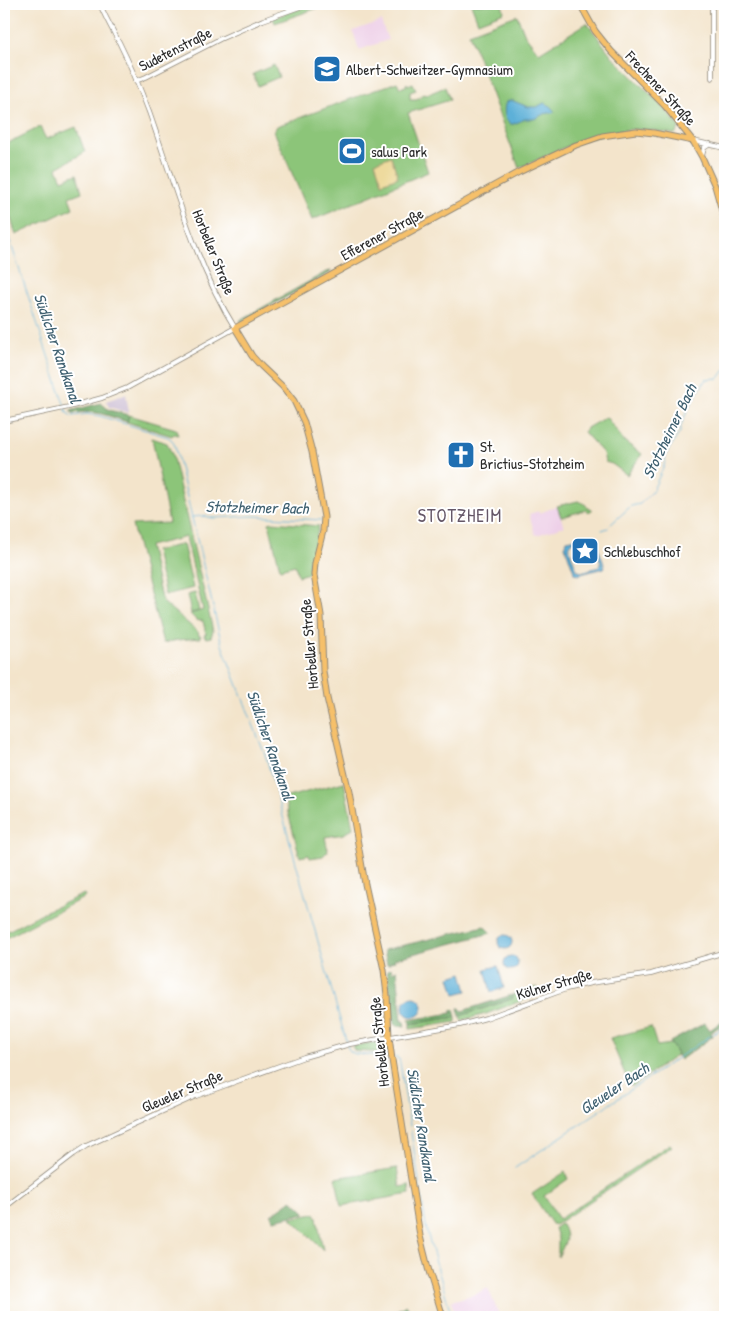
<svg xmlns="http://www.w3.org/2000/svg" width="729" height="1321" viewBox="0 0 729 1321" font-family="'Patrick Hand',sans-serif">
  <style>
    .built { fill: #eed0e8 }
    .industrial { fill: #ccbed4 }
    .green { fill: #8cc579; stroke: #5c7852 }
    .forest { fill: #71aa69; stroke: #4e6a4a }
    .sand { fill: #eeda9e; stroke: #8c8264 }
    .water { fill: #5db0d8; stroke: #446e82 }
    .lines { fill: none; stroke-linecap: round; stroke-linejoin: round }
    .stream { stroke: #5db0d8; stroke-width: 1 }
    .minor-casing { stroke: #8f887b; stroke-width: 5.5 }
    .major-casing { stroke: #8f887b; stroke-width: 7 }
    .minor { stroke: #fff; stroke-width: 4 }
    .major { stroke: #f6c06b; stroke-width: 5 }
    .labels { text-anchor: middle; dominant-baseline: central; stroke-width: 4; stroke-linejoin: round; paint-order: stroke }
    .street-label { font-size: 15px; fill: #2b2b2b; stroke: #fff }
    .poi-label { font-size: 15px; fill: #2b2b2b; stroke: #fff; text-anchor: start }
    .water-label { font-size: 16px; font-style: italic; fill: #3f6070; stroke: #fff }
    .quarter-label { font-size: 18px; letter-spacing: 1px; fill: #655767; stroke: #fff }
  </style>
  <rect width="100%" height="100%" fill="#fff"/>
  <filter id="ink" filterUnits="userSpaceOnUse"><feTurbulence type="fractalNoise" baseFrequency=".02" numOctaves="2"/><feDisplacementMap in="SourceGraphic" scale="10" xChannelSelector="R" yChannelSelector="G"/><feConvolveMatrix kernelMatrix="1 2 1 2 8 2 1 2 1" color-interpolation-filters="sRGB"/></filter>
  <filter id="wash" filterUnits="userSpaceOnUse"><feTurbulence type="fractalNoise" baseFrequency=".0096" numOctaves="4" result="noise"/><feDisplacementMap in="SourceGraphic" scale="20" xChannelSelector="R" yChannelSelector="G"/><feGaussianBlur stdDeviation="1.12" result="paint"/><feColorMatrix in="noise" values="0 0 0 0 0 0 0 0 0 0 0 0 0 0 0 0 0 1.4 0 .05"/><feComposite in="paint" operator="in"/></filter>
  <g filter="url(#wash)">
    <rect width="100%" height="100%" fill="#f3e4cb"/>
    <path class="built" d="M 381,21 L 388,40 L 359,50 L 353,31 Z
      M 557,506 L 564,527 L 561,527 L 537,535 L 535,534 L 529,514 L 539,511 L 540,513 Z
      M 488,1288 L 500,1317 L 456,1317 L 451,1301 L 476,1294 Z"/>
    <path class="industrial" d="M 126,394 L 129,413 L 109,407 L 106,401 Z"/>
    <path class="green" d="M 313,4 L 329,4 L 275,23 L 273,18 Z
      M 471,4 L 502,4 L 504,12 L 478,22 Z
      M 517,15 L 525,35 L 539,53 L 587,23 L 612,56 L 664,108 L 679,126 L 678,131 L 675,134 L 673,134 C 658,131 643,128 627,130 C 589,133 554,153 519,168 L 469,33 Z
      M 274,65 L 279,77 L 258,86 L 253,74 Z
      M 397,82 L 400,88 L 406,86 L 406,84 L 407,83 L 408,85 L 413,83 L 416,90 L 410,92 L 410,99 L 416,99 L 421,97 L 421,95 L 425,94 L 426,95 L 445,87 L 450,100 L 408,113 L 428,172 L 312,220 L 274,131 L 277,126 Z
      M 40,127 L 46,139 L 76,127 L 85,152 L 57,168 L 62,180 L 77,174 L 82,192 L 69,197 L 73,208 L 16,235 L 4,196 L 4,145 Z
      M 129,415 L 176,429 L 178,435 L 174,434 L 172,436 L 127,422 Z
      M 606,417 L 625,442 L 642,454 L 627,475 L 612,464 L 605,462 L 603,453 L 584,432 L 585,429 Z
      M 152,438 L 167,443 L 172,454 L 213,631 L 211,637 L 207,638 L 204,636 L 204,635 L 206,634 L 203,621 L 201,621 L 200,620 L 197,621 L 190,614 L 203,610 L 186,537 L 149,546 L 161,598 L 164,603 L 198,632 L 199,636 L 201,636 L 200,638 L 178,640 L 163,643 L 132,525 L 169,523 Z
      M 578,501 L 583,503 L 592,510 L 589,512 L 586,510 L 561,517 L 557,506 Z
      M 272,522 L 319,526 L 311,561 L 309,561 L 309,573 L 298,576 L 295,565 L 280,569 L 269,523 Z
      M 183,544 L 193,588 L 165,595 L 155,551 Z
      M 195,593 L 199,611 L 191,613 L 187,595 Z
      M 344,782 L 353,828 L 344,834 L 325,837 L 328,851 L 323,856 L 310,858 L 309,855 L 300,857 L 284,798 Z
      M 84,894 L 85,897 L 4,939 L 4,933 L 44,912 Z
      M 537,987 L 540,994 L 486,1014 L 463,1020 L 461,1020 L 460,1016 L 506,1001 L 513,998 L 512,995 Z
      M 456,1017 L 456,1022 L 410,1029 L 410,1024 Z
      M 651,1027 L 657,1046 L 671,1044 L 677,1055 L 632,1086 L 629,1084 L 610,1038 Z
      M 380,1041 L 386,1043 L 389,1053 L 355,1051 L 352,1046 Z
      M 670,1144 L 672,1146 L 555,1225 L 552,1224 L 532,1194 L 565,1172 L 568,1179 L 544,1196 L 559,1219 Z
      M 397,1168 L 400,1187 L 409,1185 L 410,1194 L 341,1206 L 336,1178 Z
      M 315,1214 L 317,1218 L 323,1250 L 291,1218 Z
      M 561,1223 C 570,1239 565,1242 558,1257 L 558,1238 L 555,1228 Z"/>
    <path class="forest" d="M 331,271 L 330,273 L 241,322 L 240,320 L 326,272 Z
      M 101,403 L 109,410 L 129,415 L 127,422 C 106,415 96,410 73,413 L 70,411 Z
      M 484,926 L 491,933 L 394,959 L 395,961 L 390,962 L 390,964 L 387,964 L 384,950 Z
      M 391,968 L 392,972 L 397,970 L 402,1021 L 404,1021 L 405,1027 L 398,1026 L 394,1024 L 387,970 Z
      M 512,995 L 513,998 L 511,999 L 460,1016 L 458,1008 L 460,1008 L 462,1011 Z
      M 454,1009 L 456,1017 L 410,1024 L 409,1020 L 452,1013 L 452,1010 Z
      M 725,1019 L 725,1023 L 711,1032 L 713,1036 L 680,1060 L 670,1042 L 705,1023 L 710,1030 Z
      M 292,1200 L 306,1213 L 274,1220 L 271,1215 Z
      M 406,1305 L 414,1317 L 389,1317 L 390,1314 Z"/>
    <path class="sand" d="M 391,156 L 398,177 L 382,183 L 375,162 Z"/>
    <path class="water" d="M 511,100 L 528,107 L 537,107 L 544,103 L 550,106 L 555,112 L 544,114 L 534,119 L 525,119 L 514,124 L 510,124 C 504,119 503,109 506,102 Z
      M 592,535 L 594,536 L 605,567 L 604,568 L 577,575 L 574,572 L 565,546 L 567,540 L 583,537 L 584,539 C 577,541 569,540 569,549 L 577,570 L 581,572 L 599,567 L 601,564 L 593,539 L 592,538 L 587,539 L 586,536 Z
      M498 942a7 7 0 1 1 14 0a7 7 0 1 1-14 0Z
      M504 963a7 7 0 1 1 14 0a7 7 0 1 1-14 0Z
      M 498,966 L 504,988 L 491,992 L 485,969 Z
      M 462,973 L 467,991 L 455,994 L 450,977 Z
      M403 1007a10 10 0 1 1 20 0a10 10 0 1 1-20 0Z"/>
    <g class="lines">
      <path class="stream" d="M 4,223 L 67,413 L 72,416 L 87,414 L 100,416 L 168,437 L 172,440 L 175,446 L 222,645 L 267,760 L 348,1048 L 351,1052 L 356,1054 L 391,1056
        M 192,517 L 203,516 L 213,518 L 254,516 L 321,520
        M 610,525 L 631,506 L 640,504 L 652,492 L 664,466 L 666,454 L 680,432 L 681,425 L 689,407 L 706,379 L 719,378 L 725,370
        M 602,530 L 608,528
        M 395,1057 L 399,1059 L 400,1063 L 427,1232 L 452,1317
        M 515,1168 L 725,1026"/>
    </g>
  </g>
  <g filter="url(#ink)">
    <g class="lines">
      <defs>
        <path id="minor" d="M 712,78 L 712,4
          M 136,81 L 146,77 L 220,39 L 263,20 L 308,4
          M 693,141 L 725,148
          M 702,156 L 704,148 L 710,144
          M 4,421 L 69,407 L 102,398 L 127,388 L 235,328 C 194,262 175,185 149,112 C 140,88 130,64 119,42 C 112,29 105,17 100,4
          M 4,1208 L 74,1154 L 86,1146 L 196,1096 L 304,1057 L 350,1044 L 460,1025 L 486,1018 L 566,989 L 591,983 L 651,974 L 725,952"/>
        <path id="major" d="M 580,4 L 595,31 L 611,51 L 665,106 L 693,141 L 702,157 L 715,186 L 725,221
          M 443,1317 L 428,1268 L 420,1236 L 392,1060 L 389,1037 L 387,995 L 384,970 L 365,884 L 349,792 L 327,698 L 323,671 L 321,615 L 314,575 L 315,563 L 323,531 L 324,517 L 312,452 L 304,422 L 294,401 L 283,387 L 261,366 L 252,356 L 235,328 L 519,172 L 576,145 L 602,136 L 636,131 L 654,133 L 693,141"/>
      </defs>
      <use href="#minor" class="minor-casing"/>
      <use href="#major" class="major-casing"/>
      <use href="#minor" class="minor"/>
      <use href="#major" class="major"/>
    </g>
  </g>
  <defs>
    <symbol id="school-square" viewBox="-11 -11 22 22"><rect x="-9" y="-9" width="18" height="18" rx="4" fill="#1f6fb2" stroke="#fff"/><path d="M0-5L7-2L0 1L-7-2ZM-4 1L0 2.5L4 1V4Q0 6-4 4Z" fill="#fff"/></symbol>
    <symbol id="stadium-square" viewBox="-11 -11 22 22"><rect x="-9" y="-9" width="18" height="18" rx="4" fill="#1f6fb2" stroke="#fff"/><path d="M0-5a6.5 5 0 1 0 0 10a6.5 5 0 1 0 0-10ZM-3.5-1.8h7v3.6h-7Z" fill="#fff"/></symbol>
    <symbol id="church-square" viewBox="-11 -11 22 22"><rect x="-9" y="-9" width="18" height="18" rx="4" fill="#1f6fb2" stroke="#fff"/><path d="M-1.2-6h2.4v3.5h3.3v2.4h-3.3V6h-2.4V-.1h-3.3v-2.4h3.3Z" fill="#fff"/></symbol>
    <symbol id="sight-square" viewBox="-11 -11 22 22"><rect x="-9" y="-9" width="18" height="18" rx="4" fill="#1f6fb2" stroke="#fff"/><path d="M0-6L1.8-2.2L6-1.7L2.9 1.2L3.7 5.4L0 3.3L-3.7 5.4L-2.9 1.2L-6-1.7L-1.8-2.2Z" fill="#fff"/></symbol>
  </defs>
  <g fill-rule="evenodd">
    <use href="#school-square" x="311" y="53" width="32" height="32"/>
    <use href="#stadium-square" x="336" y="135" width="32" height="32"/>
    <use href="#church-square" x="445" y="439" width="32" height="32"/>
    <use href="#sight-square" x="569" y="535" width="32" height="32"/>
  </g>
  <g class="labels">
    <g class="street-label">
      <text transform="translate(175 49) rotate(-27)">Sudetenstraße</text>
      <text transform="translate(661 88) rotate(47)">Frechener Straße</text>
      <text transform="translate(382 234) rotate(-29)">Efferener Straße</text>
      <text transform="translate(214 252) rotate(68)">Horbeller Straße</text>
      <text transform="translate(309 644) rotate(-95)">Horbeller Straße</text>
      <text transform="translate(554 984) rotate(-16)">Kölner Straße</text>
      <text transform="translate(379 1042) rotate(-96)">Horbeller Straße</text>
      <text transform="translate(182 1091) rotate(-23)">Gleueler Straße</text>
    </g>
    <g class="poi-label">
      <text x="346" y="69">Albert-Schweitzer-Gymnasium</text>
      <text x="371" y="151">salus Park</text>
      <text x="480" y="446">St.<tspan x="480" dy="17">Brictius-Stotzheim</tspan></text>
      <text x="604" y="551">Schlebuschhof</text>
    </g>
    <g class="water-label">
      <text transform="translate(58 348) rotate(71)">Südlicher Randkanal</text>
      <text transform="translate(669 431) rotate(-64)">Stotzheimer Bach</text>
      <text transform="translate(257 507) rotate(1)">Stotzheimer Bach</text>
      <text transform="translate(271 745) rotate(71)">Südlicher Randkanal</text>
      <text transform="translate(614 1088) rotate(-34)">Gleueler Bach</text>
      <text transform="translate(422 1125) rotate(81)">Südlicher Randkanal</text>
    </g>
    <g class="quarter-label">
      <text x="460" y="515">STOTZHEIM</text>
    </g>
  </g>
  <rect width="729" height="1321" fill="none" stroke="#fff" stroke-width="20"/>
</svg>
